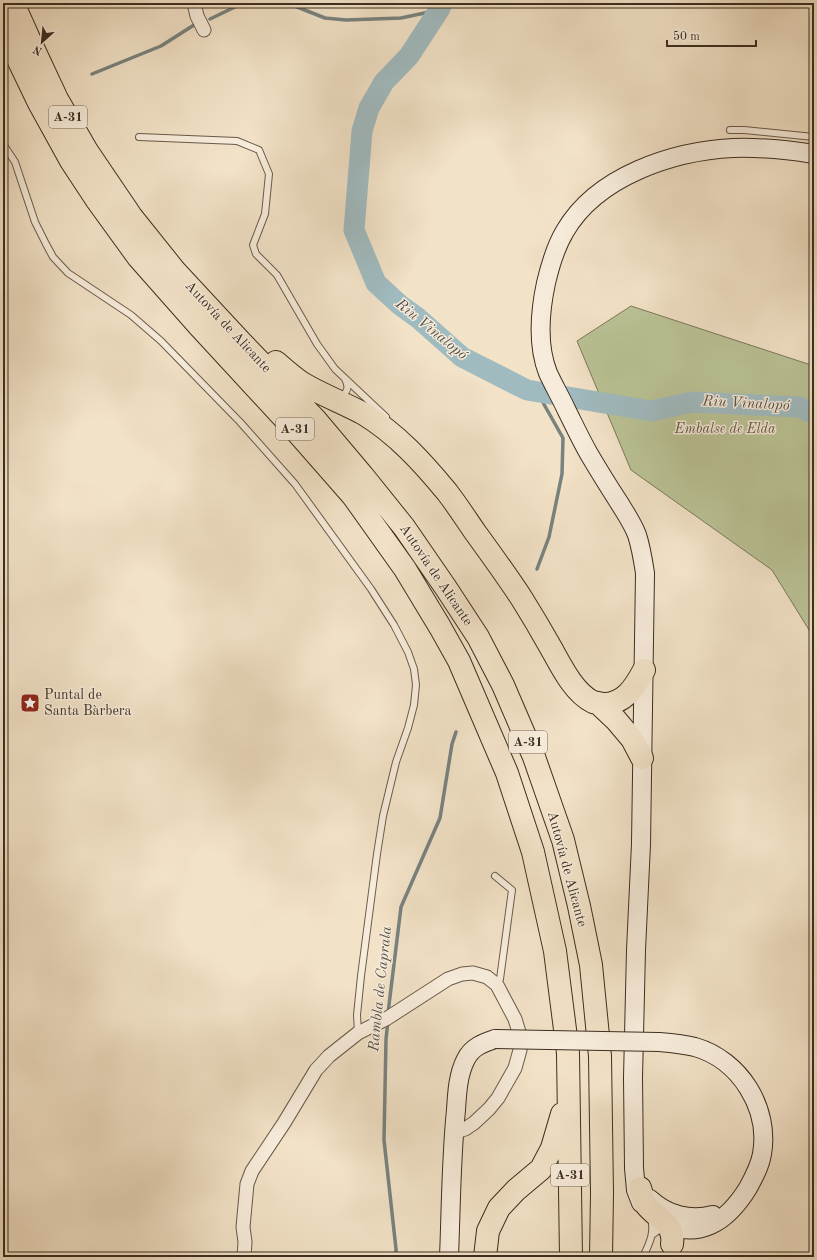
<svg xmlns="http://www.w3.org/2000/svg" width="817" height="1260" viewBox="0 0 817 1260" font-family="'Old Standard TT',serif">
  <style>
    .green { fill: #bac396; stroke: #7b785b }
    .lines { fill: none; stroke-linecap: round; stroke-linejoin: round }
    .stream { stroke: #788380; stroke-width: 3.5 }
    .river { stroke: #a0bbc0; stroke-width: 21 }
    .lane-casing { stroke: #6a5b4a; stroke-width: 8 }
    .street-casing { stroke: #6a5b4a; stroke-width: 15 }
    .secondary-casing { stroke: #3c2e20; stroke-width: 20 }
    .highway-casing { stroke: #3c2e20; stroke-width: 24 }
    .lane { stroke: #f7ecdb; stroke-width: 6 }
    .street { stroke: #f7ecdb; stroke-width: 13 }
    .secondary { stroke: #f7ecdb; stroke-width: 18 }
    .highway { stroke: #f2e2c7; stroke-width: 22 }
    .secondary-bridge-casing { stroke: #3c2e20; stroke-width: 20; stroke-linecap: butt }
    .secondary-bridge { stroke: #f7ecdb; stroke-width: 18 }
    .labels { text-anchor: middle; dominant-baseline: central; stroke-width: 3; stroke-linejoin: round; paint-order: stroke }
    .shield { fill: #f7ecdb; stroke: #746758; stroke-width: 1 }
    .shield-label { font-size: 13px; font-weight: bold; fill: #3c2e20 }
    .street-label { font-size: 14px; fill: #3c2e20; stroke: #f7ecdb }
    .park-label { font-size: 14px; font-style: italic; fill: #5c533e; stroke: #f7ecdb }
    .poi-label { font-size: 14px; fill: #3c2e20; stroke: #f7ecdb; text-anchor: start }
    .water-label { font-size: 15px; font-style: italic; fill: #555148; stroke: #f7ecdb }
  </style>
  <rect width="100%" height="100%" fill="#f2e2c7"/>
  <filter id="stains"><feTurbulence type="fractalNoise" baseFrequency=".005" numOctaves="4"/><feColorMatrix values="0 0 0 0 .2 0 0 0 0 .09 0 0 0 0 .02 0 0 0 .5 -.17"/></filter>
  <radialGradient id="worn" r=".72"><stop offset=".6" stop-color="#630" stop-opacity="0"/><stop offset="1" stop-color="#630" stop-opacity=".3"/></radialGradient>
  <path class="green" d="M 631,306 L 814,366 L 814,638 L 772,570 L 631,470 L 577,341 Z"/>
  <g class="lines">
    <path class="stream" d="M 287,3 L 325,18 L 346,20 L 401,18 L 439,10
      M 210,19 L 239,5 L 245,3
      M 92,74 L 161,46 L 194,25
      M 537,569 L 549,537 L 562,474 L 563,438 L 537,392
      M 388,1013 L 401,907 L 440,818 L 452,744 L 456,732
      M 388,1021 L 386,1039 L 384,1140 L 396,1249 L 396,1257"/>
    <path class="river" d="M 442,3 L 439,10 L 409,56 L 384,82 L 369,108 L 362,131 L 354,230 L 376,283 L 400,305 L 418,318 L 462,357 L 527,390 L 651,411 L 692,402 L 799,407 L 814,414"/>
    <defs>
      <path id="lane" d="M 730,130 L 744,130 L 814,137
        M 139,137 L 237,141 L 259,150 L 269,174 L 265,214 L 253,245 L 256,254 L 277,275 L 317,344 L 335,369 L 386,417
        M 3,144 L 15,162 L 35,222 L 46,244 L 53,257 L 68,273 L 131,315 L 161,341 L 240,422 L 295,484 L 371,589 L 394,625 L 408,652 L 414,669 L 416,685 L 414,705 L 408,728 L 396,762 L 383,816 L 377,854 L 361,976 L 357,1015 L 358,1033
        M 339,398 C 347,393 350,388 345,379
        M 495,876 L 512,890 L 500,979 L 497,985
        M 652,1235 L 656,1232 L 665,1227
        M 643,1257 C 649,1244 655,1233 651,1219"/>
      <path id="street" d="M 194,3 L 197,16 L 204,30
        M 244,1257 L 245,1242 L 243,1227 L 247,1184 L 252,1171 L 284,1123 L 316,1070 L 329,1056 L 358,1033 L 386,1019 L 448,979 L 462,974 L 473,973 L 487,977 L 497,985 L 515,1019 L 519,1032 L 520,1050 L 515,1068 L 498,1098 L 489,1109 L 474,1123 L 465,1129 L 453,1133"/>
      <path id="secondary" d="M 659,1042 C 671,1043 683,1044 695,1047 C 740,1060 770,1108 762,1154 C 760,1166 754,1177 748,1188 C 727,1222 699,1241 660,1222
        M 650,1199 C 667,1215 690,1221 713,1215
        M 641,1203 L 636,1190 L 634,1168 L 633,1078 L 636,950 L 641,844 L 645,573 C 643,560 641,547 637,535 C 633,524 626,514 620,504 C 609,487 599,471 589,454 C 581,440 574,425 567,411 C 561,398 554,386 548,373 C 537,345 540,311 546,283 C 550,266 556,246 565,231 C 597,176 673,151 733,148 C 760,147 788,150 814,154
        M 449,1257 C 451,1208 451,1159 456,1110 C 457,1093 458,1074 466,1059 C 472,1047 483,1043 495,1039"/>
      <path id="highway" d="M 13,3 L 35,52 L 57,99 L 87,151 L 131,216 L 175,271 L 240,341 L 315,419 L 363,476 L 404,527 L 446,588 L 478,637 L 503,685 L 534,757 L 563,840 L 579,906 L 591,965 L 600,1056 L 602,1193 L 601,1257
        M 3,28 L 39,103 L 71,161 L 96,199 L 138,257 L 199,326 L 296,431 L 353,496 L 405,569 L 440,627 L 459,661 L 507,773 L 533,852 L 555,951 L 568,1053 L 571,1257
        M 276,362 C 284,369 293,377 302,383 C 322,395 344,403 364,414 C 397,434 423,463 447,492 C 457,505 466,519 475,532 C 491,554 507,576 522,599 C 532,615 542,632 551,648 C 561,666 574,693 593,702 C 596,703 600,703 602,704 C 624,705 635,687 644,670
        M 598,703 L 616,720 L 632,739 L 642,758
        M 640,1188 C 642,1194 643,1201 647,1206 C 658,1219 675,1224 672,1244
        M 485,1257 L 488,1231 L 499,1208 L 516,1190 L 541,1169 L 552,1148 L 562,1114"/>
    </defs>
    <use href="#lane" class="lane-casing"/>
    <use href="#street" class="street-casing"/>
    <use href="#secondary" class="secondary-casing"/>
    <use href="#highway" class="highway-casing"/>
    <use href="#lane" class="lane"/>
    <use href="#street" class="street"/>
    <use href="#secondary" class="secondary"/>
    <use href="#highway" class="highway"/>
    <defs>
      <path id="secondary-bridge" d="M 495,1039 L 659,1042"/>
    </defs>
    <use href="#secondary-bridge" class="secondary-bridge-casing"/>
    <use href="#secondary-bridge" class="secondary-bridge"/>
  </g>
  <defs>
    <symbol id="sight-square" viewBox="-11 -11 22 22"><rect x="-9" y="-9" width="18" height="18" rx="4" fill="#8f2418" stroke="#f7ecdb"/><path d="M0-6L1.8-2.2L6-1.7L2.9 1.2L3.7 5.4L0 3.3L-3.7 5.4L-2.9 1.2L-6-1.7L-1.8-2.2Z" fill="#fff"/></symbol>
  </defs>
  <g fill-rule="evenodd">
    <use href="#sight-square" x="19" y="692" width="22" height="22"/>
  </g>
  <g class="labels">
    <g class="shield">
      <rect x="49" y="106" width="38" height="22" rx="3"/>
      <rect x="276" y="418" width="38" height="22" rx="3"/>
      <rect x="509" y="731" width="38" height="22" rx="3"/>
      <rect x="551" y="1164" width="38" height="22" rx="3"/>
    </g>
    <g class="shield-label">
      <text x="68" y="117">A-31</text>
      <text x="295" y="429">A-31</text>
      <text x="528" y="742">A-31</text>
      <text x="570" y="1175">A-31</text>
    </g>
    <g class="street-label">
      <text transform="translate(228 327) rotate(47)">Autovía de Alicante</text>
      <text transform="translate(436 575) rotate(56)">Autovía de Alicante</text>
      <text transform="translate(567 869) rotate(75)">Autovía de Alicante</text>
    </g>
    <g class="park-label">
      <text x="725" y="429">Embalse de Elda</text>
    </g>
    <g class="poi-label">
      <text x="44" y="695">Puntal de<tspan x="44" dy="16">Santa Bàrbera</tspan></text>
    </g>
    <g class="water-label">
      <text transform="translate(431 330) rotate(39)">Riu Vinalopó</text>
      <text transform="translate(746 404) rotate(3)">Riu Vinalopó</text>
      <text transform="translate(381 989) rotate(-84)">Rambla de Caprala</text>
    </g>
  </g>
  <rect width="817" height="1260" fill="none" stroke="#f2e2c7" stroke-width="16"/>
  <rect x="4" y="4" width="809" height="1252" fill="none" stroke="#3c2e20" stroke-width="2"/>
  <rect x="8" y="8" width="801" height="1244" fill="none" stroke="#3c2e20"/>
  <g transform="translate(42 42) rotate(207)" stroke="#f7ecdb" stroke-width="3" paint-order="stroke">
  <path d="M0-3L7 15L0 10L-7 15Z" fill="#3c2e20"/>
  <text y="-6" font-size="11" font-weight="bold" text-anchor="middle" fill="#3c2e20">N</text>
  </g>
  <path d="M667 40v6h89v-6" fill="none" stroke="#3c2e20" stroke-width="2"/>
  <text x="673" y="40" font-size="12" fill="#3c2e20" stroke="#f7ecdb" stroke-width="3" paint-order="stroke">50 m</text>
  <rect width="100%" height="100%" filter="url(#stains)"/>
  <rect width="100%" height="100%" fill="url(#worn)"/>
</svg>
